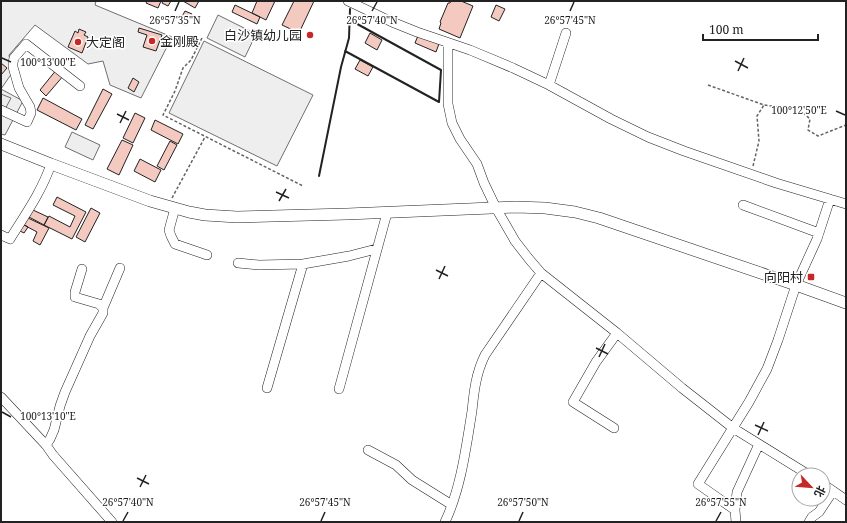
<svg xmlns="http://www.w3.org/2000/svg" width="847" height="523" viewBox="0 0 847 523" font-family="'Noto Serif','Noto Sans SC',serif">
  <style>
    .green { fill: #eee; stroke: #6f6f6f }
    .parking { fill: #ededed; stroke: #6f6f6f }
    .building { fill: #f3c9c0; stroke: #222 }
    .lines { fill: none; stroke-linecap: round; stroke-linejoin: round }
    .minor-casing { stroke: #222; stroke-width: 10 }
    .major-casing { stroke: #222; stroke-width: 12 }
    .path { stroke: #646464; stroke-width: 1.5; stroke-dasharray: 3 2; stroke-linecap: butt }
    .minor { stroke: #fff; stroke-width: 9 }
    .major { stroke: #fff; stroke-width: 11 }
    .wall { stroke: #222; stroke-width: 2 }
    .ticks { fill: none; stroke: #222; stroke-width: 1.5 }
    .poi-dot { fill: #c62828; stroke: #fff; stroke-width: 1.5 }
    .labels { text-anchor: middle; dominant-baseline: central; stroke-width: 3; stroke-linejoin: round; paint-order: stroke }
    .poi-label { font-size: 13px; fill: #222; stroke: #fff; text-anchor: end }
    .ticks-label { font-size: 10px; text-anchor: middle; fill: #222; stroke: #fff; stroke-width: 3; stroke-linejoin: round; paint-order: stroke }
  </style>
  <rect width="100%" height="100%" fill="#fff"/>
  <path class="green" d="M 1,1 L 96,1 L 95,5 L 172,37 L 141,98 L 110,85 L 103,61 L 88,64 L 35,25 L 9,55 L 12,73 L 1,89 Z
    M 218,15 L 256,34 L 245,57 L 207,38 Z
    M 204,41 L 313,95 L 277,166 L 169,113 Z
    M 1,89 L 23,101 L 5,135 L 1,134 Z
    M 72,132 L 100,145 L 93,160 L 65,147 Z"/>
  <path class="parking" d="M 1,94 L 11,98 L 1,117 Z"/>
  <path class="building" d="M 147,1 L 161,1 L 158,8 L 146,3 Z
    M 163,1 L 171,1 L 168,6 L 162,3 Z
    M 183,1 L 199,1 L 195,8 Z
    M 257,1 L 275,1 L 266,20 L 252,13 Z
    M 294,1 L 314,1 L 299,33 L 282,25 Z
    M 451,1 L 461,1 L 473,6 L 460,38 L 439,29 L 441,23 L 440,22 L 448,3 L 450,3 Z
    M 235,5 L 260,17 L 257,24 L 232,12 Z
    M 496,5 L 505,9 L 499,21 L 491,17 Z
    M 185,11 L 192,14 L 186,25 L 179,22 Z
    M 139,28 L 162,35 L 156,51 L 143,47 L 147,35 L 138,32 Z
    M 79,29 L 86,32 L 84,35 L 88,37 L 82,53 L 68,47 L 75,31 L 78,33 Z
    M 370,33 L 382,40 L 377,50 L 365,43 Z
    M 419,33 L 440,41 L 436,52 L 415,43 Z
    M 360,60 L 373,67 L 368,76 L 355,69 Z
    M 1,63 L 7,68 L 1,75 Z
    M 57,69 L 64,75 L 46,96 L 40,90 Z
    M 133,78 L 139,82 L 134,92 L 128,88 Z
    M 103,89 L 112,94 L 93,129 L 85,125 Z
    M 43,98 L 82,119 L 76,130 L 37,110 Z
    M 135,113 L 145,118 L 133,143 L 123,138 Z
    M 155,120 L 183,134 L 178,144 L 151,130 Z
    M 122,140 L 133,145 L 119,175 L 107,169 Z
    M 170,141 L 177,145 L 164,170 L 157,166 Z
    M 140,159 L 161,170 L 155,182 L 134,171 Z
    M 57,197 L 86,212 L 72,239 L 44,225 L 49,216 L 70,227 L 75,216 L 53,205 Z
    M 91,208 L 100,213 L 85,242 L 76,237 Z
    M 33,210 L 48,217 L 44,225 L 29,217 Z
    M 28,218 L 49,228 L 40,245 L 33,241 L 37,232 L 24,225 Z
    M 23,224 L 28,227 L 24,233 L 20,231 Z"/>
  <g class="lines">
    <defs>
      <path id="minor" d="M 348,1 L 392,22 L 417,32 L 470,50 L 513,68 L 549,85 L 611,119 L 648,137 L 684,151 L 776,183 L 846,204
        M 448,43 L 448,104 L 452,123 L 460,139 L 477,164 L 484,183 L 496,208 L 515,241 L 529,259 L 541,273 L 617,333 L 682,388 L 733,428 L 809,475
        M 549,85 L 566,33
        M 1,110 L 27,122 L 31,113 L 30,107 L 19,88 L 13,67 L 13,63 L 14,58 L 26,44 L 80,86
        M 743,205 L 819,233
        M 175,208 L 169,230 L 171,236 L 175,244 L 207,255
        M 1,235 L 10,239 C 25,215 42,191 51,164
        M 238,263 L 259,265 L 303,264
        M 103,308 L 120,268
        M 267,388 L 303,264 L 349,256 L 376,249
        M 339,389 L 387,213
        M 1,397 L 46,445 L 53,455 L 112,522
        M 614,428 L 573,402 L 596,362 L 617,333
        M 46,445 L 50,439 L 54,430 L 60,406 L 65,392 L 90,336 L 103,313 L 103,308 L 99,304 L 75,297 L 75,292 L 82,269
        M 368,450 L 396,465 L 412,480 L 452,505
        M 823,484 L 846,500
        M 735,510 L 698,484 L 749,402 L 767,369 L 778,340 L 796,285 L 817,239 L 830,199
        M 445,522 C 461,488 466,448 472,411 C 474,391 476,373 485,355 L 541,273
        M 736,522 L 735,510 L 737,492 L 759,444
        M 809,522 L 812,517 L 819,512 L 833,491"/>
      <path id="major" d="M 1,144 L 51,164 L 150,201 L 189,212 L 205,215 L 237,217 L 347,214 L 516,207 L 545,208 L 575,212 L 599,218 L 796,285 L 846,303"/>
    </defs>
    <use href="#minor" class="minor-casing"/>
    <use href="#major" class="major-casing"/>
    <path class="path" d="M 202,38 L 191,60 L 183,68 L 175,91 L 163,115 L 303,186
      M 708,85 L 764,105 L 800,110 L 810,119 L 808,130 L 818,136 L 846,125
      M 753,166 L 759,141 L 757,116 L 764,105
      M 172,198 L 205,137"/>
    <use href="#minor" class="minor"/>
    <use href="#major" class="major"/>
    <path class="wall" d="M 345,51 L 439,102 L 441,70 L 350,20
      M 319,176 L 341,67 L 349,38 L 350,9"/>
  </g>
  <path class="ticks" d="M 175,11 L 179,2M 372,11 L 377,2M 570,11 L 574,2M 2,58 L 11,62M 735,61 L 748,68M 738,71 L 744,58M 836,111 L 845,115M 117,114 L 129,120M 120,123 L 126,111M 276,192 L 289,198M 279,201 L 286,189M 436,270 L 448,276M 439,279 L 445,266M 596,348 L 608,354M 599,357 L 605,344M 2,412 L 11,417M 755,425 L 768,431M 758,435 L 764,422M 137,478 L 149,484M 140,487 L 146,475M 123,521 L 128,512M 321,521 L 325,512M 519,521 L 523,512M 716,521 L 721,512"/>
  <g class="poi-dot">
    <circle cx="310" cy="35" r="4"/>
    <circle cx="152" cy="41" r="4"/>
    <circle cx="78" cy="42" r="4"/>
    <rect x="807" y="273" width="8" height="8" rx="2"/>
  </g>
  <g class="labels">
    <g class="poi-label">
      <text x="302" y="35">白沙镇幼儿园</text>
      <text x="160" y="41" text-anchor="start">金刚殿</text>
      <text x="86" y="42" text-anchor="start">大定阁</text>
      <text x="803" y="277">向阳村</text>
    </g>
  </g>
  <g class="ticks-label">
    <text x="570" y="24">26°57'45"N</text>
    <text x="175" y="24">26°57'35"N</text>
    <text x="372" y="24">26°57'40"N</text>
    <text x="48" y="66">100°13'00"E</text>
    <text x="799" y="114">100°12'50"E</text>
    <text x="48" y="420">100°13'10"E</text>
    <text x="128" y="506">26°57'40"N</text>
    <text x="325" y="506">26°57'45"N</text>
    <text x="523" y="506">26°57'50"N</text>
    <text x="721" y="506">26°57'55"N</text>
  </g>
  <rect width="847" height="523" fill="none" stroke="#222222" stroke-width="4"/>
  <g transform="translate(811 487) rotate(116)"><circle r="19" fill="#ffffff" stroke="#a7a7a7"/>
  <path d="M0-3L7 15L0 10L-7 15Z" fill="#c62828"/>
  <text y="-6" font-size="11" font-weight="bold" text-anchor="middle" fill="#222222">北</text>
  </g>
  <path d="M703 34v6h115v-6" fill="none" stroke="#222222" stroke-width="2"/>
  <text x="709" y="34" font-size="12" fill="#222222" stroke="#ffffff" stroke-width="3" paint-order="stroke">100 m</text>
</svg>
